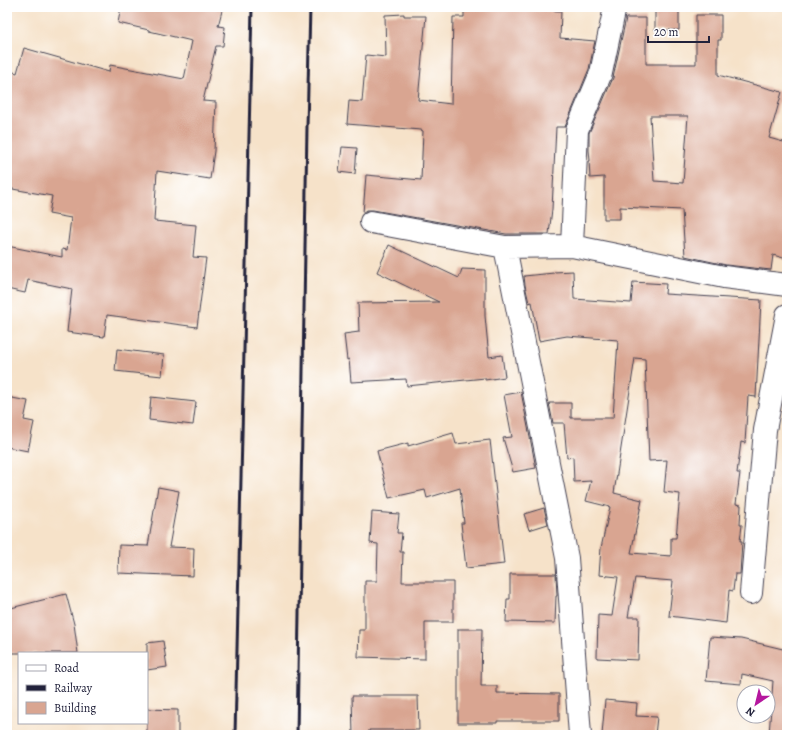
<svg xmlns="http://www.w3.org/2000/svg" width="794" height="742" viewBox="0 0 794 742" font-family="Alegreya,serif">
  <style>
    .building { fill: #d9a591; fill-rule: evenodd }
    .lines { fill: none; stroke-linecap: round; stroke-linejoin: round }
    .street-casing { stroke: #423f50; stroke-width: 24 }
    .street { stroke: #fff; stroke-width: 22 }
    .rail { stroke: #22223b; stroke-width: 3 }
  </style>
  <rect width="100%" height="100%" fill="#fff"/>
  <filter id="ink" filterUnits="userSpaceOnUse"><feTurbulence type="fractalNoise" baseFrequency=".025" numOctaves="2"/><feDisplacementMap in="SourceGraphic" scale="8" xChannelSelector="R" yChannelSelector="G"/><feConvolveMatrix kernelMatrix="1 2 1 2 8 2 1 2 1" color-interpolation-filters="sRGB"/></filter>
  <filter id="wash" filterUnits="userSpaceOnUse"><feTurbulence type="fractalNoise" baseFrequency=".012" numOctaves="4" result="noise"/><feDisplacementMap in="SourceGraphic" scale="16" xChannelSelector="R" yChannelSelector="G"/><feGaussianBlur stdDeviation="0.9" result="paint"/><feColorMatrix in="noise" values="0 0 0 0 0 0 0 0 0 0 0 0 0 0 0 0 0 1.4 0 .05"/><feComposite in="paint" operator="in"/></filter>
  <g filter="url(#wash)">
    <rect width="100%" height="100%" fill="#f6e2c9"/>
    <g id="blocks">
      <path class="building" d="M 121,7 L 223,7 L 218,26 L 225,27 L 223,46 L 216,46 L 203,101 L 216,102 L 214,151 L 210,179 L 157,171 L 154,221 L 196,225 L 193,257 L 206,258 L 197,327 L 107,315 L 104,337 L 67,332 L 72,289 L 28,280 L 25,293 L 7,289 L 7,246 L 62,257 L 62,249 L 67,250 L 71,218 L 49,214 L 52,196 L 7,188 L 7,80 L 10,71 L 17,73 L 24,48 L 109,72 L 110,65 L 184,79 L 192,41 L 149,31 L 149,30 L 118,23 Z
        M 464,7 L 508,7 L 508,8 L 561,11 L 560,38 L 595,41 L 589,69 L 565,127 L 556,127 L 552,209 L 549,234 L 506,234 L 373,210 L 367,210 L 363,213 L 366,175 L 421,180 L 423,131 L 421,130 L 347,124 L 349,101 L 362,102 L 366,55 L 386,57 L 385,15 L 404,14 L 404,16 L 426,16 L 418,100 L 451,104 L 453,17 L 464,17 Z
        M 655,10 L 679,10 L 679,30 L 655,30 Z
        M 696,15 L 721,15 L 721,40 L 718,40 L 718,75 L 782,92 L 769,138 L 787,143 L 787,259 L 773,255 L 771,270 L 726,265 L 685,256 L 682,210 L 620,207 L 620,219 L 604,219 L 604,177 L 590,178 L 589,161 L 590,161 L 589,150 L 589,133 L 613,78 L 626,18 L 646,18 L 646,64 L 696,64 ZM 650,116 L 688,116 L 683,183 L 654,181 Z
        M 342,147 L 357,148 L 355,174 L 339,172 Z
        M 389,245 L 459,278 L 462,269 L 485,270 L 485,316 L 489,357 L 502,355 L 505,377 L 485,380 L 485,378 L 407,386 L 406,379 L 351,382 L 349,359 L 347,360 L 344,334 L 359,332 L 358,303 L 439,302 L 377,272 Z
        M 573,271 L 574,299 L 631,303 L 633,282 L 666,284 L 665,294 L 761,300 L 756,397 L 748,396 L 745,443 L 741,442 L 737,473 L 740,473 L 736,504 L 741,505 L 740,525 L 742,525 L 740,541 L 742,541 L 740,574 L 735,574 L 733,591 L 729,590 L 726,623 L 669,616 L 673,581 L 635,578 L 628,617 L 639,617 L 638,660 L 597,658 L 598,615 L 612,616 L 618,577 L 599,575 L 601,548 L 610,507 L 586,501 L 591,481 L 574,482 L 573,457 L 567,458 L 564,423 L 553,423 L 549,403 L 571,403 L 571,418 L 613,418 L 618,340 L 567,336 L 539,341 L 532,302 L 529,303 L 525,285 L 524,276 L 554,273 L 554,272 ZM 635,358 L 645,359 L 649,461 L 667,460 L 664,492 L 680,494 L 676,538 L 671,538 L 671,556 L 631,553 L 642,500 L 614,493 Z
        M 117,349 L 164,355 L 162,376 L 115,371 Z
        M 521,392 L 536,468 L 513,472 L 503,438 L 512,437 L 504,395 Z
        M 7,397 L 28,401 L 24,420 L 34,422 L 28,451 L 7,447 Z
        M 151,397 L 196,402 L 193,425 L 149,420 Z
        M 453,433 L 456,444 L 490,440 L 504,564 L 466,568 L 461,523 L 464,523 L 460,488 L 427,498 L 425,490 L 389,498 L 377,451 L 408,443 L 408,446 Z
        M 158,487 L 179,491 L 169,547 L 194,548 L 193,576 L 118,573 L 119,545 L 148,546 Z
        M 544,508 L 548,524 L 529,530 L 524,514 Z
        M 372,512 L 399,514 L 397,533 L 402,533 L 400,552 L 403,552 L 402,582 L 453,582 L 453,622 L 425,622 L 425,659 L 358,657 L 359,630 L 365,630 L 365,581 L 377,581 L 378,544 L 370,543 Z
        M 510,574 L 556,574 L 557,596 L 556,596 L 555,623 L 506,622 L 507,599 L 510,599 Z
        M 66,594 L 74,624 L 78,653 L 7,653 L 7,609 Z
        M 458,629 L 482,629 L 481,686 L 497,686 L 497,693 L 559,694 L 559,721 L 497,721 L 497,723 L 458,723 Z
        M 710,637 L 741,639 L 787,650 L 787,735 L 769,735 L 773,681 L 742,674 L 741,684 L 706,681 Z
        M 163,641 L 167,667 L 147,670 L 147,643 Z
        M 352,696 L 418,696 L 419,730 L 369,730 L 369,735 L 353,735 Z
        M 605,700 L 637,703 L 636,716 L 657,717 L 655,735 L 602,735 Z
        M 147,709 L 178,710 L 178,735 L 147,735 Z"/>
    </g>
  </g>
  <g filter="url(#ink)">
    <use href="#blocks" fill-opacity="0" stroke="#423f50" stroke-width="1"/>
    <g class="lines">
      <defs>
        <path id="street" d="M 371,222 L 505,247 L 572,246 L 724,277 L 787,285
          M 572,246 L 577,130 L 601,73 L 615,7
          M 505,247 L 567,558 L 580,735
          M 751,593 L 765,430 L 787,315"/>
      </defs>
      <use href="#street" class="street-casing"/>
      <use href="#street" class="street"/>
      <path class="rail" d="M 235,735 L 252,7
        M 297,735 L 307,127 L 310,7"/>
    </g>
  </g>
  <rect width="794" height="742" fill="none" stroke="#fff" stroke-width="24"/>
  <rect x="18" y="652" width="130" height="72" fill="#ffffff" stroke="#a7a7b1"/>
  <rect x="26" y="665" width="20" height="6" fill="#ffffff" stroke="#a7a7b1"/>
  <text x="54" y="672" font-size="12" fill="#22223b">Road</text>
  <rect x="26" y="685" width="20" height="6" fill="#22223b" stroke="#a7a7b1"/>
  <text x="54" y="692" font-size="12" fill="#22223b">Railway</text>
  <rect x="26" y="702" width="20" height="12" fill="#d9a591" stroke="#a7a7b1"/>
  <text x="54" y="712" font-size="12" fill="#22223b">Building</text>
  <g transform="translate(756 704) rotate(215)"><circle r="19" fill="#ffffff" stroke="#a7a7b1"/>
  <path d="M0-3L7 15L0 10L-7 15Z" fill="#b5179e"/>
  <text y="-6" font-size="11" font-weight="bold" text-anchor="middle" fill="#22223b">N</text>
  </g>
  <path d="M648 36v6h61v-6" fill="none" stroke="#22223b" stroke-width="2"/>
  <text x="654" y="36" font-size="12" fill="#22223b" stroke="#ffffff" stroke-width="3" paint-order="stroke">20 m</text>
</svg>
